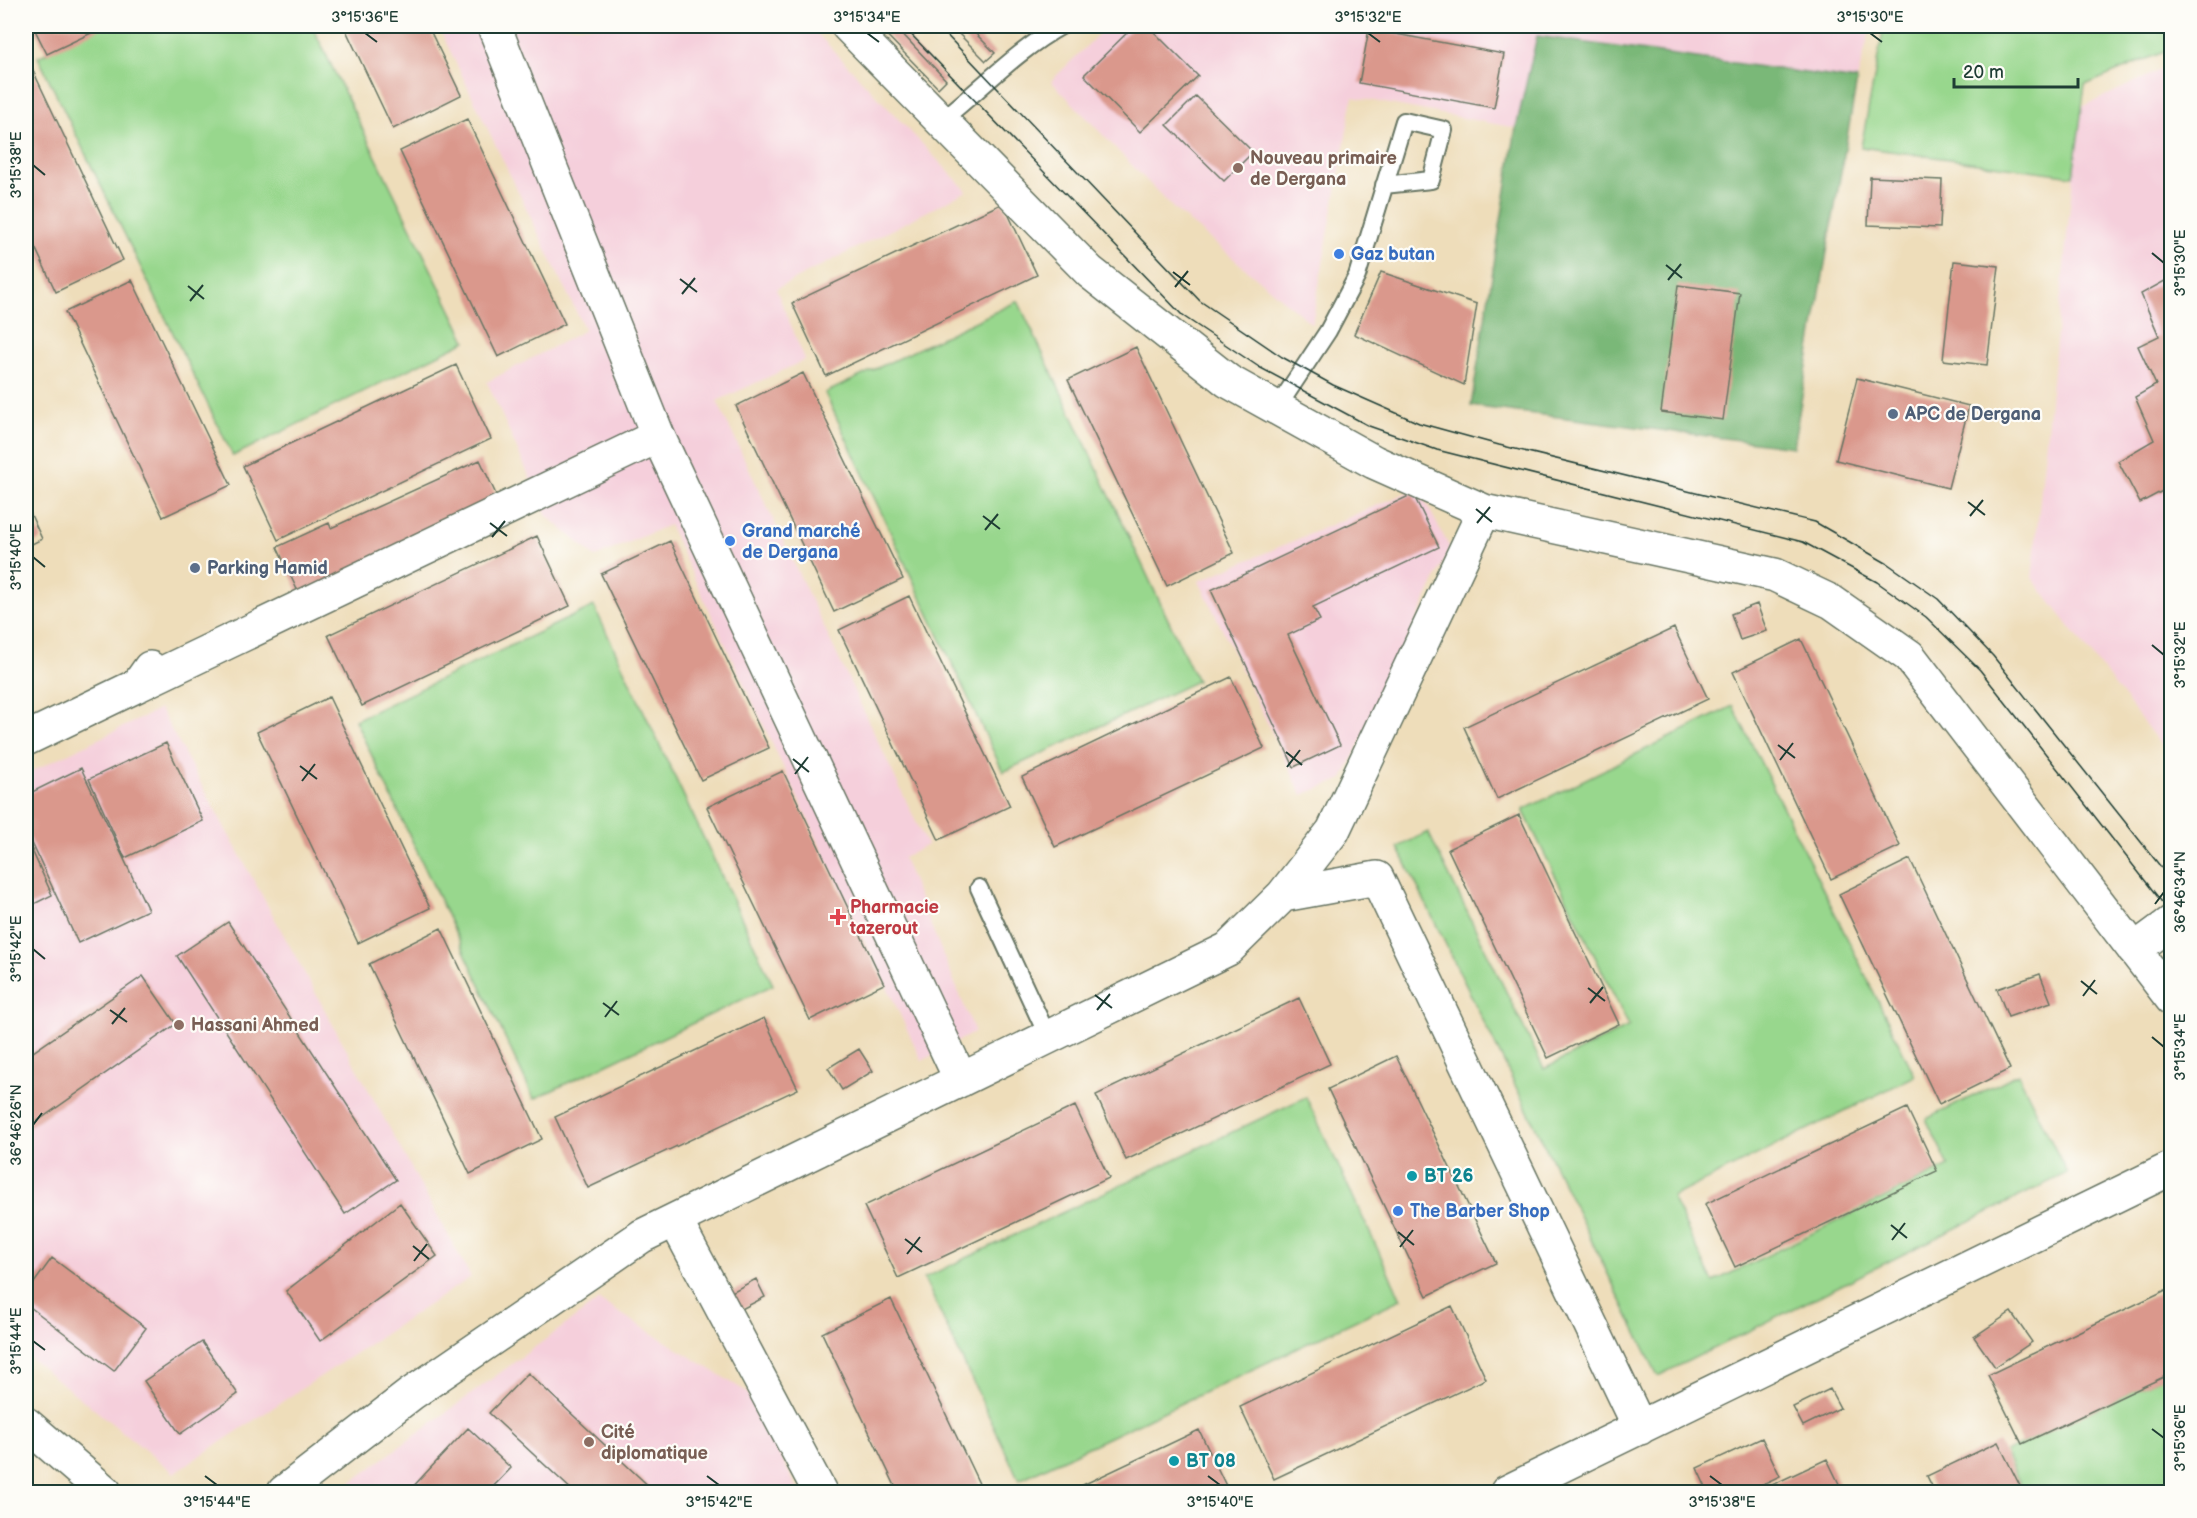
<svg xmlns="http://www.w3.org/2000/svg" width="2197" height="1518" viewBox="0 0 2197 1518" font-family="'Balsamiq Sans',sans-serif">
  <style>
    .built { fill: #f5cfdb }
    .green { fill: #98d78d; stroke: #5c8a60; stroke-width: 1.5 }
    .forest { fill: #7ab878; stroke: #4c7a56; stroke-width: 1.5 }
    .building { fill: #da988c }
    .lines { fill: none; stroke-linecap: round; stroke-linejoin: round }
    .service-casing { stroke: #677563; stroke-width: 20 }
    .minor-casing { stroke: #677563; stroke-width: 36 }
    .service { stroke: #fff; stroke-width: 16 }
    .minor { stroke: #fff; stroke-width: 33 }
    .tram { stroke: #1f3d34; stroke-width: 1.5 }
    .ticks { fill: none; stroke: #1f3d34; stroke-width: 2 }
    .education-dot { fill: #8d6e63; stroke: #fdfcf7; stroke-width: 2 }
    .shop-dot { fill: #3f7fe0; stroke: #fdfcf7; stroke-width: 2 }
    .service-dot { fill: #5c6f8a; stroke: #fdfcf7; stroke-width: 2 }
    .health-dot { fill: #e0444e; stroke: #fdfcf7; stroke-width: 2 }
    .culture-dot { fill: #0f9aa8; stroke: #fdfcf7; stroke-width: 2 }
    .labels { text-anchor: middle; dominant-baseline: central; stroke-width: 4.5; stroke-linejoin: round; paint-order: stroke }
    .education-label { font-size: 18px; font-weight: bold; fill: #785e54; stroke: #fdfcf7; text-anchor: start }
    .shop-label { font-size: 18px; font-weight: bold; fill: #366cbe; stroke: #fdfcf7; text-anchor: start }
    .service-label { font-size: 18px; font-weight: bold; fill: #4e5e75; stroke: #fdfcf7; text-anchor: start }
    .health-label { font-size: 18px; font-weight: bold; fill: #be3a42; stroke: #fdfcf7; text-anchor: start }
    .culture-label { font-size: 18px; font-weight: bold; fill: #0d838f; stroke: #fdfcf7; text-anchor: start }
    .neatline { fill: none; stroke: #1f3d34; stroke-width: 2 }
    .ticks-label { font-size: 15px; text-anchor: middle; fill: #1f3d34 }
  </style>
  <rect width="100%" height="100%" fill="#fdfcf7"/>
  <filter id="ink" filterUnits="userSpaceOnUse"><feTurbulence type="fractalNoise" baseFrequency=".0167" numOctaves="2"/><feDisplacementMap in="SourceGraphic" scale="12" xChannelSelector="R" yChannelSelector="G"/><feConvolveMatrix kernelMatrix="1 2 1 2 8 2 1 2 1" color-interpolation-filters="sRGB"/></filter>
  <filter id="wash" filterUnits="userSpaceOnUse"><feTurbulence type="fractalNoise" baseFrequency=".008" numOctaves="4" result="noise"/><feDisplacementMap in="SourceGraphic" scale="24" xChannelSelector="R" yChannelSelector="G"/><feGaussianBlur stdDeviation="1.35" result="paint"/><feColorMatrix in="noise" values="0 0 0 0 0 0 0 0 0 0 0 0 0 0 0 0 0 1.4 0 .05"/><feComposite in="paint" operator="in"/></filter>
  <g filter="url(#wash)">
    <rect width="100%" height="100%" fill="#eeddba"/>
    <path class="built" d="M 438,26 L 810,26 L 967,191 L 776,289 L 805,360 L 717,401 L 927,845 L 903,858 L 975,1032 L 922,1061 L 669,525 L 595,557 L 547,516 L 487,382 L 585,330 Z
      M 1107,26 L 1871,26 L 1857,80 L 1537,37 L 1516,128 L 1353,97 L 1312,324 L 1174,209 L 1051,81 Z
      M 2171,65 L 2171,758 L 2032,578 L 2080,108 Z
      M 1418,488 L 1450,548 L 1343,779 L 1302,795 L 1199,581 Z
      M 160,709 L 471,1277 L 174,1473 L 26,1355 L 26,774 Z
      M 599,1300 L 747,1392 L 799,1492 L 338,1492 Z"/>
    <path class="green" d="M 102,26 L 312,26 L 466,341 L 233,456 L 38,57 Z
      M 1884,26 L 2171,26 L 2171,49 L 2085,85 L 2073,176 L 1861,147 Z
      M 1018,301 L 1197,681 L 1003,772 L 825,393 Z
      M 594,606 L 773,985 L 534,1099 L 355,720 Z
      M 1733,706 L 1915,1076 L 1672,1197 L 1713,1282 L 1949,1166 L 1926,1119 L 2018,1074 L 2067,1173 L 1658,1376 L 1398,847 L 1428,832 L 1544,1069 L 1629,1026 L 1523,810 Z
      M 1306,1097 L 1401,1299 L 1019,1480 L 924,1278 Z
      M 2171,1373 L 2171,1492 L 2024,1492 L 2005,1452 Z"/>
    <path class="forest" d="M 1537,36 L 1857,80 L 1793,447 L 1471,406 L 1516,128 Z"/>
    <g id="blocks">
      <path class="building" d="M 33,26 L 106,26 L 47,54 Z
        M 344,26 L 428,26 L 461,95 L 393,129 Z
        M 878,26 L 895,26 L 946,80 L 938,88 Z
        M 951,26 L 968,26 L 995,53 L 986,61 Z
        M 1134,26 L 1148,26 L 1198,76 L 1140,132 L 1084,75 Z
        M 1369,29 L 1504,54 L 1494,108 L 1359,83 Z
        M 26,56 L 123,260 L 56,292 L 26,228 Z
        M 1196,96 L 1253,152 L 1224,181 L 1167,125 Z
        M 467,119 L 565,324 L 498,357 L 400,151 Z
        M 1870,177 L 1942,180 L 1940,228 L 1868,225 Z
        M 1003,203 L 1037,275 L 826,376 L 792,303 Z
        M 1954,261 L 1999,266 L 1987,365 L 1943,360 Z
        M 1381,272 L 1477,304 L 1464,385 L 1354,334 Z
        M 2172,277 L 2172,486 L 2140,503 L 2118,461 L 2154,440 L 2135,397 L 2156,385 L 2138,346 L 2159,336 L 2141,294 Z
        M 132,280 L 231,485 L 163,517 L 65,312 Z
        M 1678,285 L 1740,293 L 1723,420 L 1661,412 Z
        M 1136,347 L 1234,553 L 1167,586 L 1068,380 Z
        M 456,365 L 491,439 L 278,540 L 243,466 Z
        M 803,373 L 903,579 L 834,612 L 736,406 Z
        M 1857,378 L 1969,406 L 1948,488 L 1836,460 Z
        M 480,460 L 500,503 L 301,598 L 277,547 L 329,523 L 331,528 Z
        M 1413,494 L 1439,547 L 1313,607 L 1320,620 L 1288,635 L 1340,745 L 1294,767 L 1211,590 Z
        M 26,504 L 42,539 L 26,547 Z
        M 537,536 L 570,606 L 362,706 L 328,635 Z
        M 670,541 L 769,748 L 701,780 L 601,574 Z
        M 909,596 L 1010,806 L 939,840 L 839,630 Z
        M 1757,604 L 1767,631 L 1740,640 L 1731,614 Z
        M 1674,628 L 1708,699 L 1497,799 L 1464,727 Z
        M 1801,639 L 1900,846 L 1831,879 L 1733,672 Z
        M 1231,677 L 1264,748 L 1055,847 L 1022,777 Z
        M 329,697 L 430,908 L 358,943 L 257,732 Z
        M 166,743 L 203,821 L 125,858 L 89,779 Z
        M 81,768 L 148,910 L 78,943 L 26,830 L 26,795 Z
        M 783,771 L 884,984 L 810,1020 L 707,807 Z
        M 1519,815 L 1619,1024 L 1548,1058 L 1448,849 Z
        M 26,837 L 52,895 L 26,908 Z
        M 1910,859 L 2010,1069 L 1939,1104 L 1839,894 Z
        M 228,922 L 396,1180 L 345,1214 L 177,956 Z
        M 441,928 L 542,1139 L 470,1174 L 369,964 Z
        M 2040,974 L 2051,1002 L 2008,1017 L 1997,989 Z
        M 143,976 L 176,1024 L 26,1129 L 26,1057 Z
        M 1299,998 L 1330,1064 L 1126,1160 L 1096,1095 Z
        M 764,1018 L 798,1089 L 588,1188 L 555,1117 Z
        M 859,1049 L 873,1071 L 842,1090 L 828,1068 Z
        M 1396,1056 L 1496,1263 L 1427,1296 L 1328,1089 Z
        M 1075,1106 L 1109,1178 L 898,1278 L 864,1206 Z
        M 1907,1108 L 1937,1171 L 1735,1267 L 1705,1204 Z
        M 400,1203 L 437,1256 L 320,1341 L 286,1291 Z
        M 52,1258 L 146,1328 L 114,1371 L 26,1304 L 26,1294 Z
        M 756,1279 L 765,1297 L 734,1313 L 724,1296 Z
        M 2172,1287 L 2172,1373 L 2022,1444 L 1988,1375 Z
        M 891,1299 L 983,1492 L 898,1492 L 822,1333 Z
        M 1452,1306 L 1486,1379 L 1274,1479 L 1240,1407 Z
        M 2011,1312 L 2032,1342 L 1995,1367 L 1974,1337 Z
        M 202,1342 L 238,1394 L 180,1434 L 144,1381 Z
        M 528,1373 L 655,1492 L 574,1492 L 489,1413 Z
        M 1830,1389 L 1840,1408 L 1803,1426 L 1793,1407 Z
        M 468,1428 L 511,1468 L 488,1492 L 408,1492 Z
        M 1199,1430 L 1229,1492 L 1068,1492 Z
        M 1762,1438 L 1780,1476 L 1746,1492 L 1708,1492 L 1697,1468 Z
        M 1998,1442 L 2023,1492 L 1935,1492 L 1927,1476 Z
        M 1827,1459 L 1843,1492 L 1757,1492 Z"/>
    </g>
  </g>
  <g filter="url(#ink)">
    <use href="#blocks" fill-opacity="0" stroke="#677563" stroke-width="1.5"/>
    <g class="lines">
      <defs>
        <path id="service" d="M 942,120 C 981,89 1019,49 1061,26
          M 1277,408 L 1328,331 L 1357,276 L 1404,121 L 1444,130 L 1431,180 L 1384,185
          M 979,888 L 1048,1037"/>
        <path id="minor" d="M 494,26 L 658,436 L 961,1080
          M 848,26 L 1090,272 L 1228,381 L 1374,462 L 1484,511 L 1775,575 L 1832,602 L 1909,656 L 2172,999
          M 138,685 L 658,436
          M 26,739 L 138,685 L 150,668
          M 1283,895 L 1377,878 L 1640,1428
          M 2134,950 L 2172,922
          M 675,1220 L 820,1492
          M 26,1424 L 105,1492
          M 284,1492 L 411,1394 L 642,1236 L 1228,949 L 1283,895 L 1333,831 L 1484,511
          M 1507,1492 L 2172,1168"/>
      </defs>
      <use href="#service" class="service-casing"/>
      <use href="#minor" class="minor-casing"/>
      <use href="#service" class="service"/>
      <use href="#minor" class="minor"/>
      <path class="tram" d="M 903,26 L 1183,316 L 1259,367 L 1369,426 L 1437,450 L 1803,542 L 1877,582 L 1926,617 L 1980,670 L 2172,915
        M 938,26 L 1200,301 L 1282,357 L 1333,385 L 1419,423 L 1499,445 L 1815,522 L 1888,564 L 1938,599 L 1993,656 L 2172,881"/>
    </g>
  </g>
  <path class="ticks" d="M 365,33 L 377,42M 867,33 L 879,42M 1368,33 L 1380,42M 1870,33 L 1882,42M 33,165 L 45,175M 2152,253 L 2164,263M 1666,265 L 1682,278M 1173,272 L 1190,285M 680,279 L 697,292M 1668,280 L 1681,264M 188,286 L 204,299M 1175,287 L 1188,271M 682,294 L 695,278M 190,301 L 203,285M 1968,502 L 1985,515M 1476,509 L 1492,522M 983,516 L 1000,529M 1970,516 L 1983,500M 490,523 L 507,536M 1477,523 L 1490,507M 985,530 L 998,514M 492,537 L 505,521M 33,557 L 45,567M 2152,645 L 2164,655M 1778,745 L 1795,758M 1286,752 L 1302,765M 793,759 L 809,772M 1780,760 L 1793,743M 300,766 L 317,779M 1287,767 L 1300,750M 795,774 L 808,757M 302,781 L 315,764M 2155,904 L 2164,892M 33,949 L 45,959M 2081,981 L 2097,994M 1588,988 L 1605,1001M 1095,995 L 1112,1008M 2083,996 L 2095,980M 603,1003 L 619,1015M 1590,1003 L 1603,987M 110,1010 L 127,1022M 1097,1010 L 1110,994M 605,1017 L 617,1001M 112,1024 L 125,1008M 2152,1037 L 2164,1047M 33,1125 L 42,1113M 1891,1225 L 1907,1238M 1398,1232 L 1414,1245M 905,1239 L 922,1252M 1892,1240 L 1905,1223M 413,1246 L 429,1259M 1400,1247 L 1413,1230M 907,1254 L 920,1237M 414,1261 L 427,1244M 33,1341 L 45,1350M 2152,1429 L 2164,1438M 205,1476 L 217,1485M 707,1476 L 719,1485M 1208,1476 L 1220,1485M 1710,1476 L 1722,1485"/>
  <g class="education-dot">
    <circle cx="1238" cy="168" r="6"/>
    <circle cx="179" cy="1025" r="6"/>
    <circle cx="589" cy="1442" r="6"/>
  </g>
  <g class="shop-dot">
    <circle cx="1339" cy="254" r="6"/>
    <circle cx="730" cy="541" r="6"/>
    <circle cx="1398" cy="1211" r="6"/>
  </g>
  <g class="service-dot">
    <circle cx="1893" cy="414" r="6"/>
    <circle cx="195" cy="568" r="6"/>
  </g>
  <path class="health-dot" d="M835 908h6v6h6v6h-6v6h-6v-6h-6v-6h6z"/>
  <g class="culture-dot">
    <circle cx="1412" cy="1176" r="6"/>
    <circle cx="1174" cy="1461" r="6"/>
  </g>
  <g class="labels">
    <g class="education-label">
      <text x="1250" y="158">Nouveau primaire<tspan x="1250" dy="21">de Dergana</tspan></text>
      <text x="191" y="1025">Hassani Ahmed</text>
      <text x="601" y="1432">Cité<tspan x="601" dy="21">diplomatique</tspan></text>
    </g>
    <g class="shop-label">
      <text x="1351" y="254">Gaz butan</text>
      <text x="742" y="531">Grand marché<tspan x="742" dy="21">de Dergana</tspan></text>
      <text x="1410" y="1211">The Barber Shop</text>
    </g>
    <g class="service-label">
      <text x="1905" y="414">APC de Dergana</text>
      <text x="207" y="568">Parking Hamid</text>
    </g>
    <g class="health-label">
      <text x="850" y="907">Pharmacie<tspan x="850" dy="21">tazerout</tspan></text>
    </g>
    <g class="culture-label">
      <text x="1424" y="1176">BT 26</text>
      <text x="1186" y="1461">BT 08</text>
    </g>
  </g>
  <rect width="2197" height="1518" fill="none" stroke="#fdfcf7" stroke-width="66"/>
  <path d="M1954 78v9h124v-9" fill="none" stroke="#1f3d34" stroke-width="3"/>
  <text x="1963" y="78" font-size="18" fill="#1f3d34" stroke="#fdfcf7" stroke-width="4.5" paint-order="stroke">20 m</text>
  <rect x="33" y="33" width="2131" height="1452" class="neatline"/>
  <g class="ticks-label">
    <text x="365" y="22">3°15'36"E</text>
    <text x="867" y="22">3°15'34"E</text>
    <text x="1368" y="22">3°15'32"E</text>
    <text x="1870" y="22">3°15'30"E</text>
    <text transform="translate(16 165) rotate(-90)" y="5">3°15'38"E</text>
    <text transform="translate(2180 263) rotate(-90)" y="5">3°15'30"E</text>
    <text transform="translate(16 557) rotate(-90)" y="5">3°15'40"E</text>
    <text transform="translate(2180 655) rotate(-90)" y="5">3°15'32"E</text>
    <text transform="translate(2180 892) rotate(-90)" y="5">36°46'34"N</text>
    <text transform="translate(16 949) rotate(-90)" y="5">3°15'42"E</text>
    <text transform="translate(2180 1047) rotate(-90)" y="5">3°15'34"E</text>
    <text transform="translate(16 1125) rotate(-90)" y="5">36°46'26"N</text>
    <text transform="translate(16 1341) rotate(-90)" y="5">3°15'44"E</text>
    <text transform="translate(2180 1438) rotate(-90)" y="5">3°15'36"E</text>
    <text x="217" y="1507">3°15'44"E</text>
    <text x="719" y="1507">3°15'42"E</text>
    <text x="1220" y="1507">3°15'40"E</text>
    <text x="1722" y="1507">3°15'38"E</text>
  </g>
</svg>
